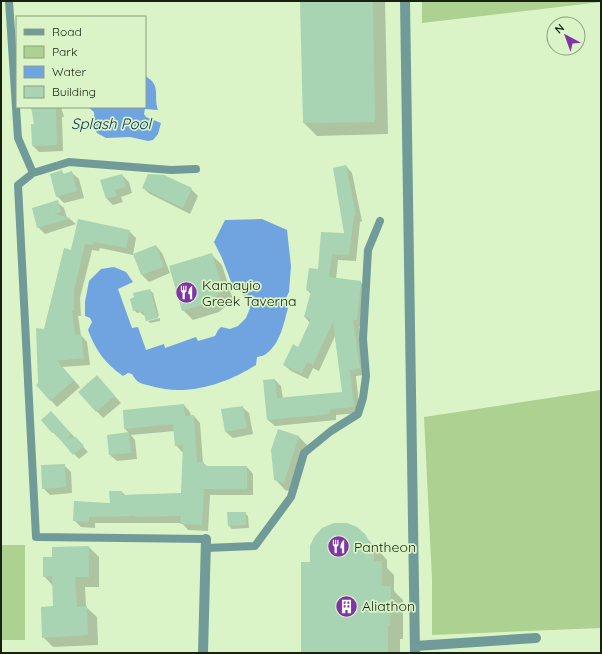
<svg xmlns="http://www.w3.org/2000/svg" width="602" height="654" viewBox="0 0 602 654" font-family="Quicksand,sans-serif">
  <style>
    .green { fill: #acd190 }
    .water { fill: #70a4e0 }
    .shadow { fill: #0003 }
    .building { fill: #a8d4b3 }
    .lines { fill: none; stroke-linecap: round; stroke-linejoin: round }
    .service { stroke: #709b99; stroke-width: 8 }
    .minor { stroke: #709b99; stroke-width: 10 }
    .labels { text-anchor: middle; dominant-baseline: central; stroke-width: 3.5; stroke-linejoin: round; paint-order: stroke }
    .poi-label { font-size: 14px; fill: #182111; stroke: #daf4c7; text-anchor: start }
    .water-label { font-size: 15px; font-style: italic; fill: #072e54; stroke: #daf4c7 }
  </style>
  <rect width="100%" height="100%" fill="#daf4c7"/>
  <path class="green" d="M 422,1 L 601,1 L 601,2 L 422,23 Z
    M 601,390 L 601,628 L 432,635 L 432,579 L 424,417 Z
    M 1,545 L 25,545 L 25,640 L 1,640 Z"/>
  <path class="water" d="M 145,76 C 162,85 153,96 158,110 L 145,109 L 144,114 L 146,117 L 161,123 L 158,134 L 153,140 L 148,141 L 130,137 L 106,138 L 97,133 L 95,128 L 94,112 L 88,107 L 145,107 Z
    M 262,219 L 287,230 L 291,266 L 289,292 L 284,302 L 288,308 C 284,323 280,344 266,354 C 264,356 260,356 257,357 L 256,365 C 226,384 187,397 151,386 C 140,383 138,384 132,374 L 128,373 L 123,376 C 105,363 96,351 88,330 L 92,322 L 90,318 L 85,316 L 85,302 L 89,281 L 101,269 L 114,267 L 126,272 L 133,282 L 118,289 L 132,328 L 138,327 L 146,350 L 164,344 L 165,348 L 196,337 L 198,341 L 215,336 L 218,330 L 221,327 L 230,329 L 238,326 L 246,318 L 250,308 L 246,298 L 238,289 L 233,287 L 222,258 L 214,242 L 225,220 Z"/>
  <path class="shadow" d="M 301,1 L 385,1 L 388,134 L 317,136 L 304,123 Z
    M 32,107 L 61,107 L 64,117 L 62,117 L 63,151 L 39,152 L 33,146 L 36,125 Z
    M 346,166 L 352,173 L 362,221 L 360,222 L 356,261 L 338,260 L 336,279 L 360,282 L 367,288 L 363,326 L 359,326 L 365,375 L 356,376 L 360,413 L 336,415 L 336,420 L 275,426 L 268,420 L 275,380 L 281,386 L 283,399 L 343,393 L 335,336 L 319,371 L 313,368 L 308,379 L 291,371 L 284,365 L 299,348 L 310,323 L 305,317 L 311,294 L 307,290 L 319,270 L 345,234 Z
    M 61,171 L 64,174 L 72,173 L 79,179 L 84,198 L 64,203 L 57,196 Z
    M 122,175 L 129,182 L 132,193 L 121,197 L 123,202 L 113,205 L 107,199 Z
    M 143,188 L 191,189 L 198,196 L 190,214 L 150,194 Z
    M 57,202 L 64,208 L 67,218 L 70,219 L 76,224 L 45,234 L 38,227 Z
    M 78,220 L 129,231 L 136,238 L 133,255 L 100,248 L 99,251 L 92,250 L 80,298 L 81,316 L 78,316 L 81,335 L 87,342 L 90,365 L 62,367 L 80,387 L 57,407 L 37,385 L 39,384 L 44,330 L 72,251 Z
    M 156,246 L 162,253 L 170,273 L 149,282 L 142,275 L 134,255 L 133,255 Z
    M 212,255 L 222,265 L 233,300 L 219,312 L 193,320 L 183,310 Z
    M 150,290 L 153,293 L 159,316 L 147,319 L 147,321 L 145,315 L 143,315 L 140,312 L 137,313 L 134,310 L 136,298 Z
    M 160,318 L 160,321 L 150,323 L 148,321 Z
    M 103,383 L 121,403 L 103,418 L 79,392 Z
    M 184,405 L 190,412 L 191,416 L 194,416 L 200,423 L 203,463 L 208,467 L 247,467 L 253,474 L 253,495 L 210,495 L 208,531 L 188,530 L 182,523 L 95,523 L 95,528 L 81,527 L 74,520 L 111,504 L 122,492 L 125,495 L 182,494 L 184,451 L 182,452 L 176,445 L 175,431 L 131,435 L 135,440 L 137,459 L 117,461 L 110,455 L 129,433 L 125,429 L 124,411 Z
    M 242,407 L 249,413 L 253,434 L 233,438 L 226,432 Z
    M 57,418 L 88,452 L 79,459 L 42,421 Z
    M 278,430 L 299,437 L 309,447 L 294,492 L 285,490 L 275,479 Z
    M 64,465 L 71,472 L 72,493 L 50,495 L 43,488 Z
    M 245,513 L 248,516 L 249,528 L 232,529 L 229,526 Z
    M 364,535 L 387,560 L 387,568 L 394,575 L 394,591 L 403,600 L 403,639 L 400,639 L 400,653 L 302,653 L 311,563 Z
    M 89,547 L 99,557 L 99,587 L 85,587 L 86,607 L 97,617 L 98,645 L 53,647 L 43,637 L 54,607 L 53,586 L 44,576 L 53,558 Z"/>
  <path class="building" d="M 300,1 L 373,1 L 375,122 L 303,123 Z
    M 31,107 L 56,107 L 57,145 L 32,146 L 31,124 L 34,124 Z
    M 346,165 L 356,215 L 354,216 L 349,255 L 332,254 L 329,277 L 361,281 L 357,320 L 353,320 L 360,368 L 350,370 L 354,407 L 330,409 L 330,414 L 267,420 L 263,380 L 275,379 L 277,398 L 342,392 L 333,322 L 313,365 L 307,362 L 302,373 L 283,365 L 293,344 L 298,347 L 311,319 L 304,317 L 311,291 L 306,290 L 309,268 L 318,269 L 321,232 L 344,233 L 333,168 Z
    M 62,170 L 63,174 L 72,171 L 77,191 L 56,197 L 50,174 Z
    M 122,174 L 126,187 L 115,190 L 117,196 L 106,199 L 100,180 Z
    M 148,174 L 164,175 L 192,188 L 183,208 L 142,188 Z
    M 58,200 L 61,212 L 54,214 L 71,218 L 37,228 L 32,208 Z
    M 78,219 L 130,230 L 126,248 L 93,242 L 93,245 L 85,244 L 74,291 L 74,310 L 72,310 L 75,335 L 81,334 L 84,358 L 57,361 L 74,380 L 50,401 L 36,385 L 38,383 L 36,328 L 44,329 L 64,248 L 71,250 Z
    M 156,245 L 164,267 L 141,275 L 133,254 Z
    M 212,253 L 223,290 L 209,303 L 182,311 L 169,266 Z
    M 150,289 L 158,318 L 146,321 L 143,311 L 139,313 L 138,309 L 133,311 L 130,299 L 134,297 L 133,293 Z
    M 97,375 L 115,396 L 96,412 L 78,392 Z
    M 184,404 L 185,416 L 194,415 L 197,462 L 204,462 L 204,466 L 247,466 L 247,489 L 204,489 L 202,525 L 180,524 L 181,516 L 135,517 L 135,516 L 89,517 L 89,522 L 73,521 L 74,501 L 110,503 L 109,491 L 122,491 L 122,495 L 181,493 L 183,445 L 175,446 L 173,424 L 124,429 L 123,410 Z
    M 243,406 L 247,428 L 225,432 L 221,409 Z
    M 51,411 L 71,434 L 66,439 L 76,437 L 84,446 L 73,455 L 54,432 L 52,433 L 41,420 Z
    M 278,429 L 299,436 L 284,483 L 274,480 L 271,450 Z
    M 129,432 L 131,453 L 109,455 L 107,435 Z
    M 65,464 L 66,487 L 42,489 L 41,465 Z
    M 227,512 L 246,512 L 246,525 L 228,526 Z
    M 334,523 L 347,523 L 357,527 L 365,534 L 371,545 L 374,546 L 374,561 L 382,561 L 382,586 L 391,586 L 390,626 L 388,626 L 388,653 L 301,653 L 301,562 L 310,562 L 310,546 L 314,537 L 322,528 Z
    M 89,546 L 89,577 L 75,577 L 77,607 L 87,606 L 88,635 L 42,638 L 41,607 L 53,606 L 52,576 L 43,577 L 43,557 L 52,557 L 52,547 Z"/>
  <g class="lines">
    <path class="service" d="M 9,1 L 18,138 L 33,173
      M 196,169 L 171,170 L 69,162 L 33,173 L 18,185 L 36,537 L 206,539
      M 206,548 L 255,546 L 291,497 L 304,453 L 331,431 L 358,414 L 363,398 L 366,376 L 363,339 L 368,250 L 380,221"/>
    <path class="minor" d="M 405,1 L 415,653
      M 415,646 L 536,638
      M 203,653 L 206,539"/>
  </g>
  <defs>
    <symbol id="restaurant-disc" viewBox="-11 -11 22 22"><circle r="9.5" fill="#8034a6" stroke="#daf4c7"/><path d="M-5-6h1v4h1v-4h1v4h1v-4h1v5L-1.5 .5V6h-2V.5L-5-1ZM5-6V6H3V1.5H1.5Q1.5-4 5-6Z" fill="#fff"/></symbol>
    <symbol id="building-disc" viewBox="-11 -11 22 22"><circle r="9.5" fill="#8034a6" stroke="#daf4c7"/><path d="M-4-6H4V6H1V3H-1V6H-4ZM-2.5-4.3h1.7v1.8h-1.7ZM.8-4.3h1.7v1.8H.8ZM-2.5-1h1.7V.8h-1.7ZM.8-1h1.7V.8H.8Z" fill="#fff"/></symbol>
  </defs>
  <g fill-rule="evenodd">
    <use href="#restaurant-disc" x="174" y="280" width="25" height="25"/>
    <use href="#restaurant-disc" x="326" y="534" width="25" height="25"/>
    <use href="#building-disc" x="334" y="594" width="25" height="25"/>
  </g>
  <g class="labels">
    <g class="poi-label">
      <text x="202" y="285">Kamayio<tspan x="202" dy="16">Greek Taverna</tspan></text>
      <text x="354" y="547">Pantheon</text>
      <text x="362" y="606">Aliathon</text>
    </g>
    <g class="water-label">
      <text x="111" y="123">Splash Pool</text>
    </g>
  </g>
  <rect width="602" height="654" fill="none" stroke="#182111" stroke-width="4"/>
  <rect x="16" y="16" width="130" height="92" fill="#daf4c7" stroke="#8ca07e"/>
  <rect x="24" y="29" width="20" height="6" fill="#709b99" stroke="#8ca07e"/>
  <text x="52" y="36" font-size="12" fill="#182111">Road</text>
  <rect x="24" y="46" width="20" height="12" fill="#acd190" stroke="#8ca07e"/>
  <text x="52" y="56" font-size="12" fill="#182111">Park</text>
  <rect x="24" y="66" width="20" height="12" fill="#70a4e0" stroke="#8ca07e"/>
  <text x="52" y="76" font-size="12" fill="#182111">Water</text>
  <rect x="24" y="86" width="20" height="12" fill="#a8d4b3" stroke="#8ca07e"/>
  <text x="52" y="96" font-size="12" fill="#182111">Building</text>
  <g transform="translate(566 36) rotate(319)"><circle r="19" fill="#daf4c7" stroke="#8ca07e"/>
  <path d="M0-3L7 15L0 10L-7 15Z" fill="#8034a6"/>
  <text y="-6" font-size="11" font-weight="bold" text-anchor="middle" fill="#182111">N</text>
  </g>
</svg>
